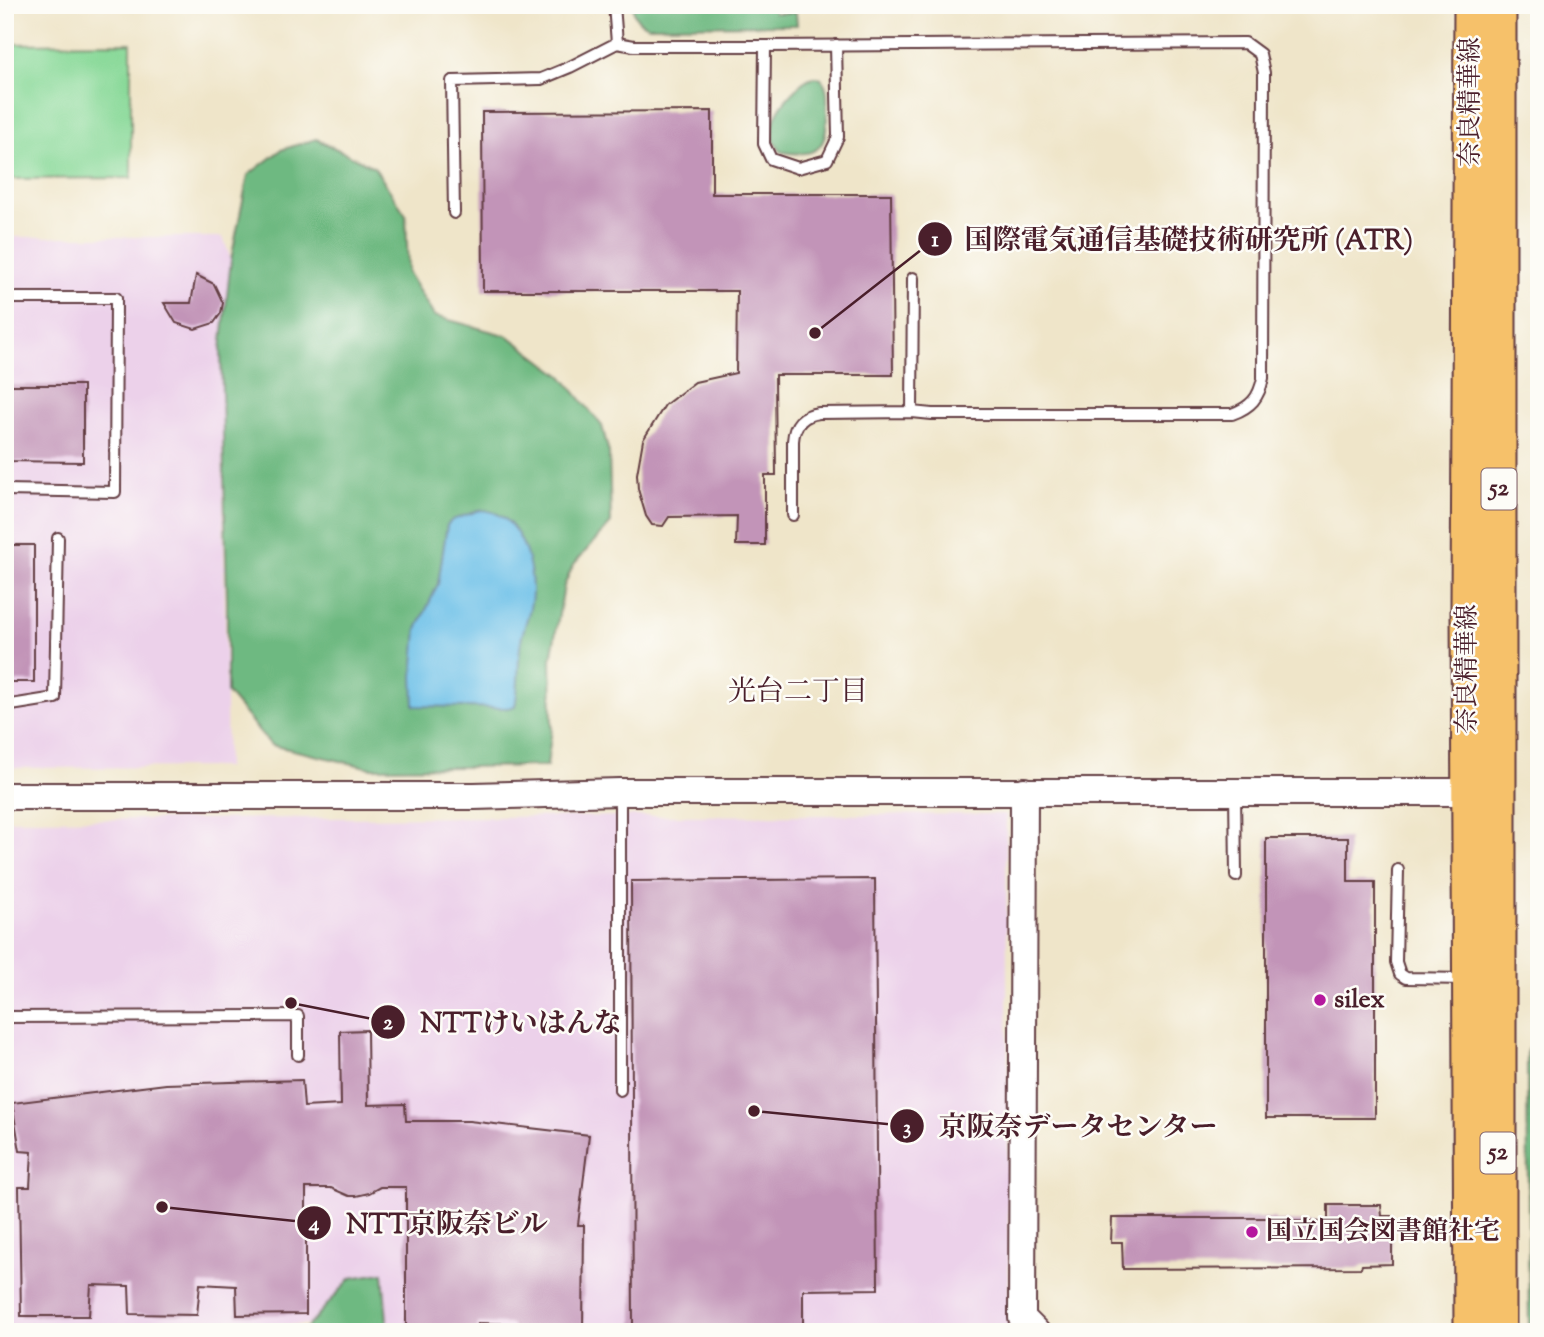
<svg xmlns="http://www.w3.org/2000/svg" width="1544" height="1337" viewBox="0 0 1544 1337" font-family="'Sorts Mill Goudy','Noto Serif JP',serif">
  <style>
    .built { fill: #ecd1ea }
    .green { fill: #89d999; stroke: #6a7c62; stroke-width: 2 }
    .forest { fill: #6eb981; stroke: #5c6c56; stroke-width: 2 }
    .water { fill: #6cc0e8; stroke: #5b708a; stroke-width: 2 }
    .building { fill: #c294b8 }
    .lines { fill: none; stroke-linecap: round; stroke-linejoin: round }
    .service-casing { stroke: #633d43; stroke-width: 14 }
    .tertiary-casing { stroke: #633d43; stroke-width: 30 }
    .primary-casing { stroke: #633d43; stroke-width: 37 }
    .service { stroke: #fff; stroke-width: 10 }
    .tertiary { stroke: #fff; stroke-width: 26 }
    .primary { stroke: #f6c16b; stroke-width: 33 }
    .poi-dot { fill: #b5179e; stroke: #fdfcf7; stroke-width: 2.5 }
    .labels { text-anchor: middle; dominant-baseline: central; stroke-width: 5; stroke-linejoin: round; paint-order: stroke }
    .shield { fill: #fdfcf7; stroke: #806168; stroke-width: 2 }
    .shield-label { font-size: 24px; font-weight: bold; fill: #4a1f2b }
    .street-label { font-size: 26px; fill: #4a1f2b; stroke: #fdfcf7 }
    .poi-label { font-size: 26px; font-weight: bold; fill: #4a1f2b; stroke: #fdfcf7; text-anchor: start }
    .neighbourhood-label { font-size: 28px; fill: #4a1f2b; stroke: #fdfcf7 }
    .leader { fill: none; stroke: #4a1f2b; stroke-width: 2.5 }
    .callout-dot { fill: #4a1f2b; stroke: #fdfcf7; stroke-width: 2.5 }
    .mark-label { font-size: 21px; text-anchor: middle; font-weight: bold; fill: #fff }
    .callout-label { font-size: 28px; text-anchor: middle; font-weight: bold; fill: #4a1f2b; stroke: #fdfcf7; stroke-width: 5; stroke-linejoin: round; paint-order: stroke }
  </style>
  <rect width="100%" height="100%" fill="#fdfcf7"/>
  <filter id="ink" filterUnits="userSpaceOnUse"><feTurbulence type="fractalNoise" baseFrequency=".0143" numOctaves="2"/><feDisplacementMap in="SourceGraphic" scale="14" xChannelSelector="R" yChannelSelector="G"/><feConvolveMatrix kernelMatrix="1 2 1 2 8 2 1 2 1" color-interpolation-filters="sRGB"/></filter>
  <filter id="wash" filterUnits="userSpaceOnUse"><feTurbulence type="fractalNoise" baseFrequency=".00686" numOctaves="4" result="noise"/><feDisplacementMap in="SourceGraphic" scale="28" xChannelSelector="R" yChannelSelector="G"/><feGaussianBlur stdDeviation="1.57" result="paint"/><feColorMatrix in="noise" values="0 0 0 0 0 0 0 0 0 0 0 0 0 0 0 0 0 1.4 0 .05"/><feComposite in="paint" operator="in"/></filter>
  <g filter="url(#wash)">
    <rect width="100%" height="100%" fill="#efe5c9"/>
    <path class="built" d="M 5,237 L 223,237 L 231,260 L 221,350 L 227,767 L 5,768 Z
      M 1006,814 L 1009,1332 L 394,1332 L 394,1323 L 5,1330 L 5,820 Z"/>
    <path class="green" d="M 131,43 L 131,178 L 5,179 L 5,44 Z"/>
    <path class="forest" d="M 633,5 L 774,5 L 774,13 L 796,13 L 797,25 L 649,26 C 639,23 633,16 633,5 Z
      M 814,77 L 820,78 C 829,86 827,98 827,109 C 827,145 822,159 782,152 C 762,133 777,109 792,93 C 799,86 804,79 814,77 Z
      M 316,139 L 374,167 L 406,215 L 408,273 L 434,316 L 508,336 L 562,376 L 602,426 L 609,453 L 611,523 L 573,565 L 564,586 L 551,659 L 552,728 L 547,766 L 371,768 L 271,745 L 227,693 L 227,599 L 221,350 L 231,260 L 248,175 L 281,150 Z
      M 1539,1046 L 1539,1332 L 1529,1332 L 1527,1050 Z
      M 383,1273 L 388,1332 L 303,1332 L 351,1278 Z"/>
    <path class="water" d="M 480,510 C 518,510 533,561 532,593 C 532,610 524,624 521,641 C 517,662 520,685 515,706 L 508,708 L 414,706 L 413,676 L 417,629 L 438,584 L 447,525 L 452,520 Z"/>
    <g id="blocks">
      <path class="building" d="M 712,111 L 712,194 L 891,194 L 893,375 L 775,375 L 776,475 L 765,475 L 765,545 L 736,545 L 737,516 L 669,517 L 663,526 L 652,525 L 646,516 L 638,489 L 637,474 L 643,440 L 665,405 L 695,382 L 736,373 L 737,291 L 483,291 L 482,112 Z
        M 196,275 L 214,284 L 223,303 L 221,313 L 214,323 L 195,329 L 176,323 L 164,303 L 191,303 Z
        M 5,385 L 83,385 L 83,462 L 5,461 Z
        M 5,545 L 34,545 L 34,682 L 5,682 Z
        M 1266,838 L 1348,838 L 1348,882 L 1375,882 L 1375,1118 L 1266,1118 Z
        M 875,879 L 878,1289 L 803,1290 L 803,1332 L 633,1332 L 631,881 Z
        M 367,1030 L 368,1105 L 405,1104 L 406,1121 L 469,1121 L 589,1135 L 578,1225 L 584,1225 L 583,1332 L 512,1332 L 512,1324 L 478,1323 L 477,1332 L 406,1332 L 406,1187 L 380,1187 L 369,1193 L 356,1196 L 349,1196 L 331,1188 L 306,1188 L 306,1314 L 237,1315 L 236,1286 L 200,1284 L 197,1315 L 130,1314 L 129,1286 L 91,1285 L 89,1316 L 21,1316 L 19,1187 L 30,1187 L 32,1152 L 20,1151 L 12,1103 L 166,1084 L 302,1080 L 304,1107 L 341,1105 L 340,1031 Z
        M 1328,1205 L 1381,1205 L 1382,1216 L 1392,1216 L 1392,1264 L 1362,1265 L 1361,1268 L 1123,1269 L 1122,1242 L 1111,1242 L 1112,1218 L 1275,1218 L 1275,1221 L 1328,1222 Z"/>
    </g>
  </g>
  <g filter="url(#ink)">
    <use href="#blocks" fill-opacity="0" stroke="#633d43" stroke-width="2"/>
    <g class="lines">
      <defs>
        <path id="service" d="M 614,5 L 617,43 L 634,46 L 765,46 L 764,144 L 771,159 L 798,168 L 827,160 L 838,137 L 836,45
          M 765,46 L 1245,43 L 1260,54 L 1264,73 L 1263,378 C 1259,398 1251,407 1232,414 L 932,414 L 912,412 L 913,278
          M 454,213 L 452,81 L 541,79 L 570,67 L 617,43
          M 5,298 L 116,298 L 115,492 L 5,490
          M 793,515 L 793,441 C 794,425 802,415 819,413 L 912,412
          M 5,706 L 55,698 L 58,538
          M 1235,791 L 1236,876
          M 620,792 L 620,1090
          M 1398,870 L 1396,962 L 1400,974 L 1406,978 L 1467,979
          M 5,1017 L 298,1016 L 298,1055"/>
        <path id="tertiary" d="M 1024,791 L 1022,1318 L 1036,1332
          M 5,796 L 474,796 L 620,792 L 1487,792"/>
        <path id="primary" d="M 1471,1332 L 1468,608 L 1471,5
          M 1499,1332 L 1499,5"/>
      </defs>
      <use href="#service" class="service-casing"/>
      <use href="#tertiary" class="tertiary-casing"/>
      <use href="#primary" class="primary-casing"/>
      <use href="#service" class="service"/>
      <use href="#tertiary" class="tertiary"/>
      <use href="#primary" class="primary"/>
    </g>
  </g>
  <g class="poi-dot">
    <circle cx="1320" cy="1000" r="7"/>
    <circle cx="1252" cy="1232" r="7"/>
  </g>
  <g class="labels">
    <g class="shield">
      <rect x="1481.5" y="468.5" width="35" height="41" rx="5"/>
      <rect x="1480.5" y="1132.5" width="35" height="41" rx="5"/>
    </g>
    <g class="shield-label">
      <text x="1499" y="489">52</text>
      <text x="1498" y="1153">52</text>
    </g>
    <g class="street-label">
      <text transform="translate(1471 102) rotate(-90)">奈良精華線</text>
      <text transform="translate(1468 669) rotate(-90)">奈良精華線</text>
    </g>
    <g class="poi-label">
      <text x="1334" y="1000">silex</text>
      <text x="1266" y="1232">国立国会図書館社宅</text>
    </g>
    <g class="neighbourhood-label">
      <text x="798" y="693">光台二丁目</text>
    </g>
  </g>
  <path class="leader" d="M815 333L935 239M291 1003L388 1022M754 1111L907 1126M162 1207L314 1223"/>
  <g class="callout-dot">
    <circle cx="815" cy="333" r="7"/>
    <circle cx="291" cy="1003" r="7"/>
    <circle cx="754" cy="1111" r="7"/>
    <circle cx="162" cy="1207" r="7"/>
    <circle cx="935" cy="239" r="18"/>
    <circle cx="388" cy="1022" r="18"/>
    <circle cx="907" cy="1126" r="18"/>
    <circle cx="314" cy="1223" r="18"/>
  </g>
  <g class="mark-label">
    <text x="935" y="246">1</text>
    <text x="388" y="1029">2</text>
    <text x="907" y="1134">3</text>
    <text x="314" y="1230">4</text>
  </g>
  <g class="callout-label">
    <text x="1189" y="249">国際電気通信基礎技術研究所 (ATR)</text>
    <text x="521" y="1032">NTTけいはんな</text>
    <text x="1078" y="1136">京阪奈データセンター</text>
    <text x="447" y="1233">NTT京阪奈ビル</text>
  </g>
  <rect width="1544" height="1337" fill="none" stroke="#fdfcf7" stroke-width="28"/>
</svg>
